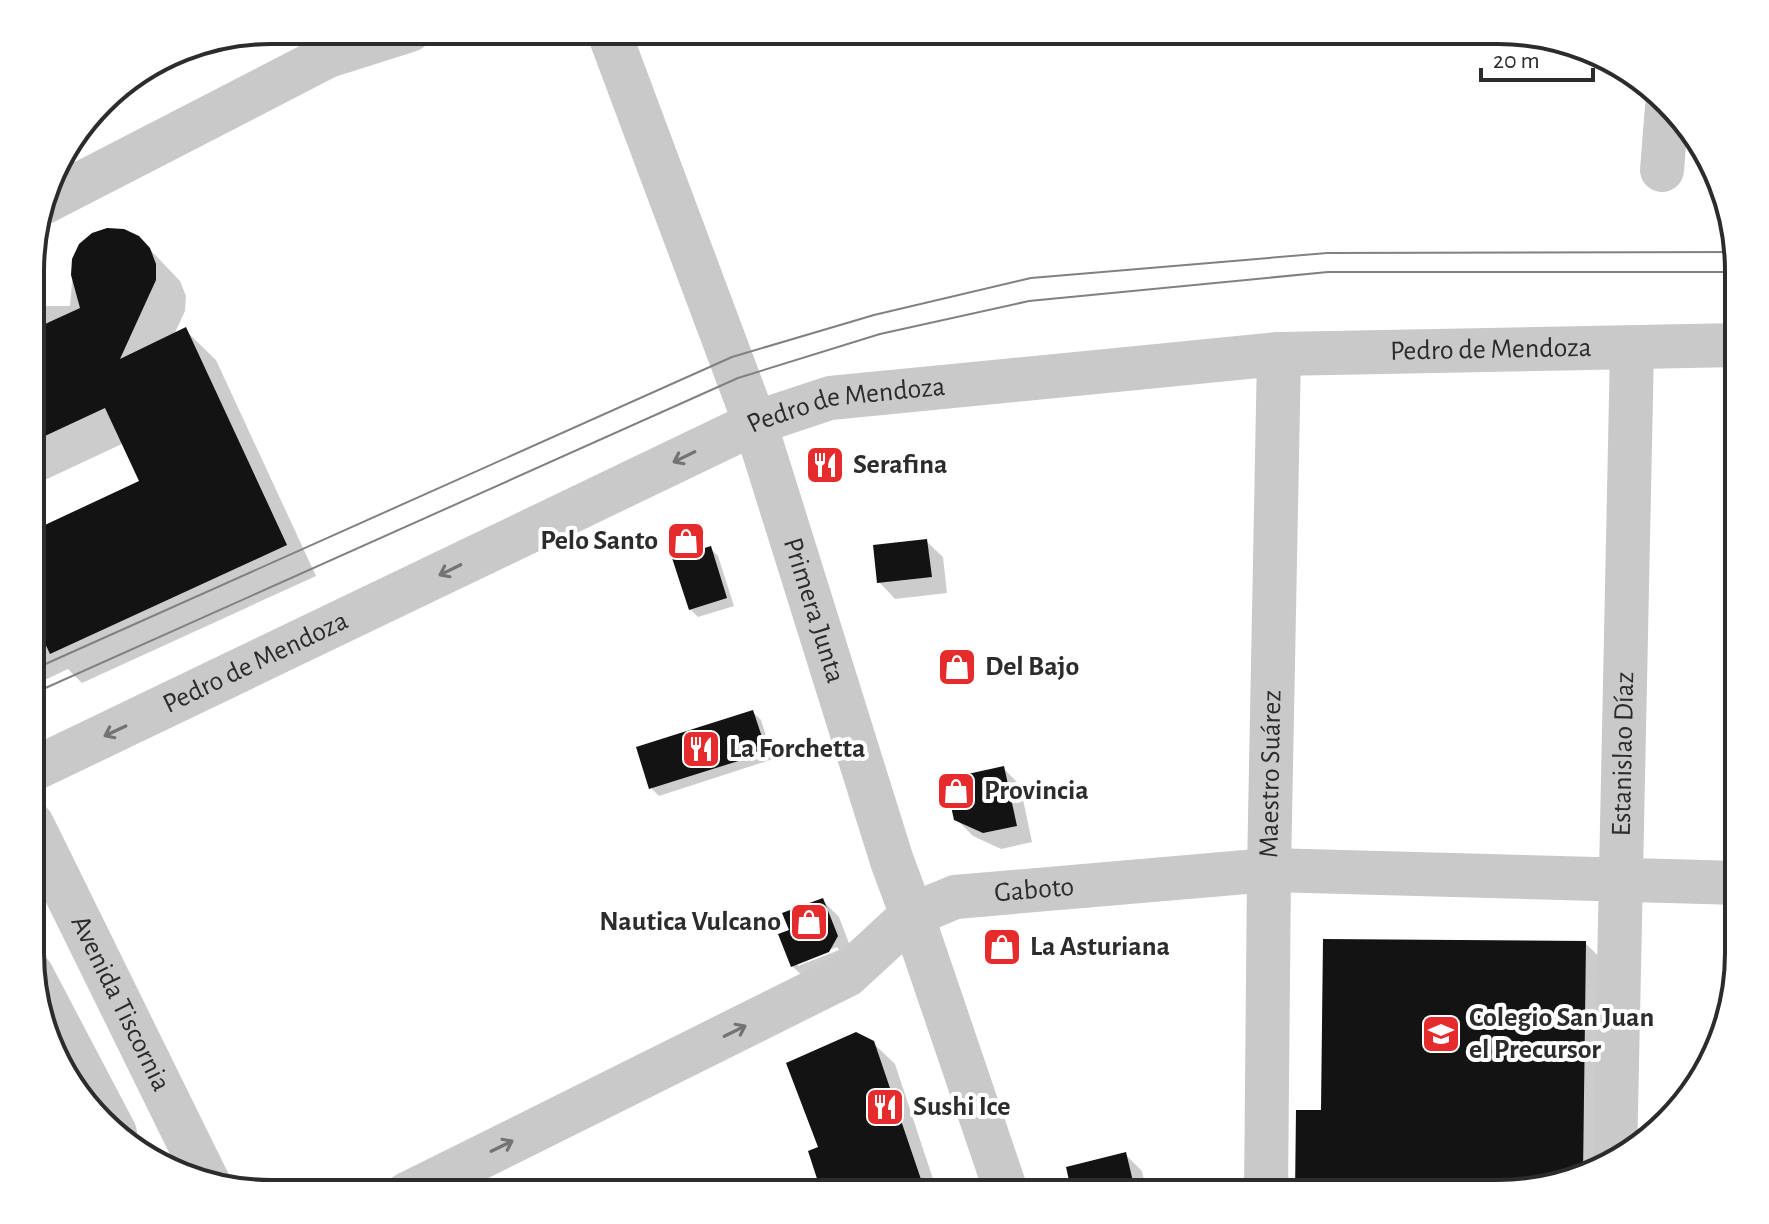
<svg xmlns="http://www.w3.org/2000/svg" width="1769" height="1224" viewBox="0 0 1769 1224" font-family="'Alegreya Sans',sans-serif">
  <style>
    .shadow { fill: #0003; fill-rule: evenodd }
    .building { fill: #131313 }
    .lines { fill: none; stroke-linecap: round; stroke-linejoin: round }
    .minor { stroke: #c9c9c9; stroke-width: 44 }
    .tertiary { stroke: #c9c9c9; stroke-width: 44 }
    .tram { stroke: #818181; stroke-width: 2 }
    .oneway { stroke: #737373 }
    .labels { text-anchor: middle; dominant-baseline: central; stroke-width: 8; stroke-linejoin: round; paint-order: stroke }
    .street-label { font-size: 28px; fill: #2c2c2c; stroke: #fff }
    .poi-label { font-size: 28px; font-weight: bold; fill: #2c2c2c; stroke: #fff; text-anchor: start }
    .rim { fill: none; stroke: #2c2c2c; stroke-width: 4 }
  </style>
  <rect width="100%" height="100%" fill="#fff"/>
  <path class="shadow" d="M 138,237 L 180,281 L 186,296 L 185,311 L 174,335 L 185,330 L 216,360 L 316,576 L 82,683 L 68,669 L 32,686 L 32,533 L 142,482 L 124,443 L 32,486 L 32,306 L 70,306 L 74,259 Z
    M 926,541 L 943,557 L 947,593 L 895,599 L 879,582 Z
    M 710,548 L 718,556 L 734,606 L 698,617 L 690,609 Z
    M 753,712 L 761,720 L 773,759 L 659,796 L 651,788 Z
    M 1003,768 L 1020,785 L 1032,842 L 1001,849 L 973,836 L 956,819 Z
    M 822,900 L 839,917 L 853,954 L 809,982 L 792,966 L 791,931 ZM 837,947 L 839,950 L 798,966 L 798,962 Z
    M 1585,943 L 1617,974 L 1605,1169 L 1498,1194 L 1297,1194 Z
    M 873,1043 L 895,1064 L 938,1194 L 825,1194 L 820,1149 Z
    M 1125,1154 L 1142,1171 L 1147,1194 L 1074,1194 Z"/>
  <path class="building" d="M 107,228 L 124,229 L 139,236 L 150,248 L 156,264 L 156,280 L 120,359 L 186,327 L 287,545 L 50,654 L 42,637 L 32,641 L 32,531 L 139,481 L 105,408 L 32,442 L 32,330 L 80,308 L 71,275 L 72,259 L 79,244 L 92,233 Z
    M 927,539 L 932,577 L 877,583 L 873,545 Z
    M 711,546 L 727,598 L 689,610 L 672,558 Z
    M 753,710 L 767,752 L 649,789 L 636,747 Z
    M 1004,766 L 1017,826 L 983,833 L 954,820 L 945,779 Z
    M 823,898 L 838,936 L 829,952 L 791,967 L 778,934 L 789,930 L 782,913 Z
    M 1323,939 L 1586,941 L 1583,1174 L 1498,1194 L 1295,1194 L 1296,1110 L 1321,1110 Z
    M 856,1032 L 874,1041 L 926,1194 L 822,1194 L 808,1151 L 818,1147 L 786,1063 Z
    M 1126,1152 L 1136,1194 L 1072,1194 L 1066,1167 Z"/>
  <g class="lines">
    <g class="minor">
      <path d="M 1662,170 L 1667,107"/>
      <path d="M 43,203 L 328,56 L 410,30"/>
      <path id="s1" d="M 32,770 L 755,423 L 830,398 L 1279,354 L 1739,345"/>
      <path id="s2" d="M 32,824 L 209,1184"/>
      <path d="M 32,975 L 115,1133"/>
      <path id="s3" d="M 1615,1160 L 1632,348"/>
      <path id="s4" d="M 407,1194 L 847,975 L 912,915 L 955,897 L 1269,870 L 1739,883"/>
      <path id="s5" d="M 1266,1194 L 1269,870 L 1279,354"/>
    </g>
    <path class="tertiary" id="s6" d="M 608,30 L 755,423 L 892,861 L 912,915 L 1007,1194"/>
    <path class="tram" d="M 32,670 L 732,357 L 874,315 L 1031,278 L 1327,253 L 1738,252
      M 32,694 L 738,378 L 880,334 L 1029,301 L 1328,272 L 1739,272"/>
  </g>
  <defs><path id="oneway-shaft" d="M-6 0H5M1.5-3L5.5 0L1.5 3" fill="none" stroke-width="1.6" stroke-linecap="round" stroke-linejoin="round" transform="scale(2)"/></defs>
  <g class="oneway">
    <use href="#oneway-shaft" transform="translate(684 457) rotate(154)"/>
    <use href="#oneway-shaft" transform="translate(450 570) rotate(154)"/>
    <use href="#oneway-shaft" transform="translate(115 731) rotate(155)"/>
    <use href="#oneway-shaft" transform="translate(735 1031) rotate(-26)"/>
    <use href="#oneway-shaft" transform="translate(502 1146) rotate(-26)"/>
  </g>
  <defs>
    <symbol id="restaurant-square" viewBox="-11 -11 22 22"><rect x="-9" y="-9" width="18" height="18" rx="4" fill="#e62b2c" stroke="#fff"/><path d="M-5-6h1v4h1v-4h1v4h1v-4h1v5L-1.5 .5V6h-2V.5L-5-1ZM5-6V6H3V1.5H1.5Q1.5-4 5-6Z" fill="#fff"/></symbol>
    <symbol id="shop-square" viewBox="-11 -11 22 22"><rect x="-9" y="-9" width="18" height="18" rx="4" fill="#e62b2c" stroke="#fff"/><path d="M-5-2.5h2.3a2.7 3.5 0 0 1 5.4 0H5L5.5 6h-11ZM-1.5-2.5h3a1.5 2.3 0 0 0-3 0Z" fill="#fff"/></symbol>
    <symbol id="school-square" viewBox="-11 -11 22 22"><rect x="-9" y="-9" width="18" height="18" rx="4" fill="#e62b2c" stroke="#fff"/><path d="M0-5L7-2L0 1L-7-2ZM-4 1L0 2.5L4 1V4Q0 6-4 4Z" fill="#fff"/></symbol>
  </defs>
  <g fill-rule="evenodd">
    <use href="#restaurant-square" x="803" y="443" width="44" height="44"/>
    <use href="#shop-square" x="664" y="519" width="44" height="44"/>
    <use href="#shop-square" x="935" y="645" width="44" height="44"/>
    <use href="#restaurant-square" x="679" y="727" width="44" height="44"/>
    <use href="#shop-square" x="934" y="769" width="44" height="44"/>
    <use href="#shop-square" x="787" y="900" width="44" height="44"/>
    <use href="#shop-square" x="980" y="925" width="44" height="44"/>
    <use href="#school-square" x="1419" y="1012" width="44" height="44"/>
    <use href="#restaurant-square" x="863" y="1085" width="44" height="44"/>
  </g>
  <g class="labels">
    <g class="street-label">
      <text stroke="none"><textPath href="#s1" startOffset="1544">Pedro de Mendoza</textPath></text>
      <text stroke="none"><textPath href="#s1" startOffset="896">Pedro de Mendoza</textPath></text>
      <text stroke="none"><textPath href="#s6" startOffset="616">Primera Junta</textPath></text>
      <text stroke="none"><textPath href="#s1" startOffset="248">Pedro de Mendoza</textPath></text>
      <text stroke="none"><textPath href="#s3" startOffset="406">Estanislao Díaz</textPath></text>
      <text stroke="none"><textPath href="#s5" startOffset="420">Maestro Suárez</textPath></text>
      <text stroke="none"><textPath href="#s4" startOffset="706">Gaboto</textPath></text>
      <text stroke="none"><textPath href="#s2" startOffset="200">Avenida Tiscornia</textPath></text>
    </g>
    <g class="poi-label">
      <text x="853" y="465">Serafina</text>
      <text x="658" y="541" text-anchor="end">Pelo Santo</text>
      <text x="985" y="667">Del Bajo</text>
      <text x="729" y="749">La Forchetta</text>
      <text x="984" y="791">Provincia</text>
      <text x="781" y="922" text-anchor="end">Nautica Vulcano</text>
      <text x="1030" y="947">La Asturiana</text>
      <text x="1469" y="1018">Colegio San Juan<tspan x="1469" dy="32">el Precursor</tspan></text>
      <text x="913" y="1107">Sushi Ice</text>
    </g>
  </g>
  <path d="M0 0H1769V1224H0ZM271 44H1498A227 227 0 0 1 1725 271V953A227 227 0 0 1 1498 1180H271A227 227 0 0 1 44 953V271A227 227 0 0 1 271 44Z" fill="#fff" fill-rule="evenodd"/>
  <path class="rim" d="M271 44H1498A227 227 0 0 1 1725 271V953A227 227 0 0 1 1498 1180H271A227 227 0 0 1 44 953V271A227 227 0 0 1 271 44Z"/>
  <path d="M1481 68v12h112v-12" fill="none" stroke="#2c2c2c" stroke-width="4"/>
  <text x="1493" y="68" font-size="24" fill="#2c2c2c" stroke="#ffffff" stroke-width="6" paint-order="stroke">20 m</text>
</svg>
